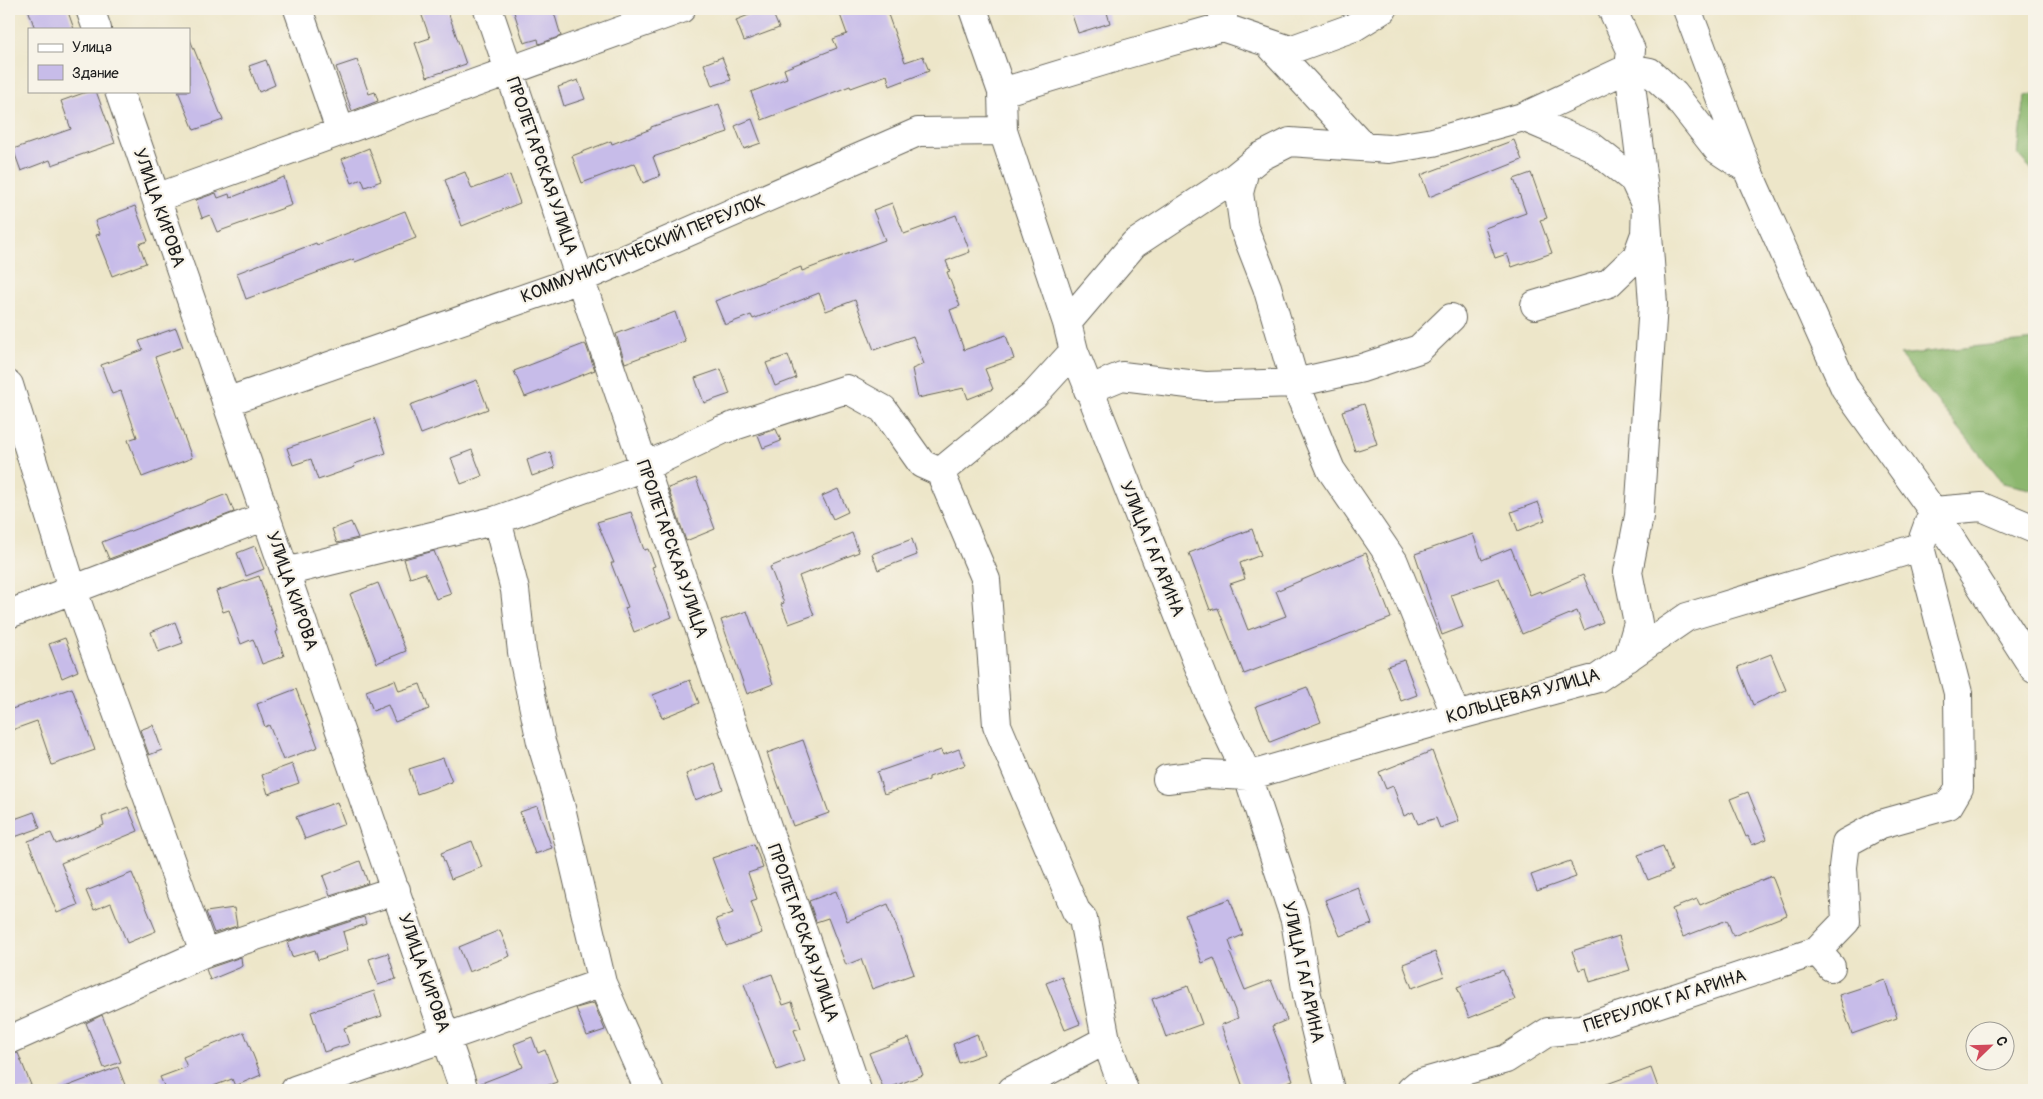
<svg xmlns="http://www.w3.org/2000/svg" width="2043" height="1099" viewBox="0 0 2043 1099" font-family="Pangolin,sans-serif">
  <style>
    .forest { fill: #8cb76e; stroke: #546a45 }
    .building { fill: #c7bce9 }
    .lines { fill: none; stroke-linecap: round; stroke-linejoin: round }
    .minor-casing { stroke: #656359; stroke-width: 30 }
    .minor { stroke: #fff; stroke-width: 28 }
    .labels { text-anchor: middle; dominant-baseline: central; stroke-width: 4.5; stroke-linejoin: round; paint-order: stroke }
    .street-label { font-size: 18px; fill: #1c1c1c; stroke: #f7f3e8 }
  </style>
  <rect width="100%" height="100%" fill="#f7f3e8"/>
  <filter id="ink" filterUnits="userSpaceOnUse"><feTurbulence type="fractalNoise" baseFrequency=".02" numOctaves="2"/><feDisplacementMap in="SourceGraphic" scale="10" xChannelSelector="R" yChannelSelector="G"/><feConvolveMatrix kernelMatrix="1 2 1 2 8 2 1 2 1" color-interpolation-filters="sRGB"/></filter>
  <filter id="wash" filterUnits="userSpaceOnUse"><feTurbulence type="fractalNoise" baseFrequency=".0096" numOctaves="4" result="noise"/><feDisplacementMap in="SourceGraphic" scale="20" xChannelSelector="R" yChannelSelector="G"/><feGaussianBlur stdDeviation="1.12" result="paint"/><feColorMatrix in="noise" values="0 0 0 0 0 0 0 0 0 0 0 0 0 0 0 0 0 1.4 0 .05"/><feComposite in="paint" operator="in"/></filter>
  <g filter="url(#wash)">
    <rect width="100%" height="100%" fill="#ede6c9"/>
    <path class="forest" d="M 2034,94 L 2034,172 L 2018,155 L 2025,95 Z
      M 2034,340 L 2034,490 L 2003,483 L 1900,355 Z"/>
    <g id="blocks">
      <path class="building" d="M 28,9 L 67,9 L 74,29 L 35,29 Z
        M 435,9 L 447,9 L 466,64 L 427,77 L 415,43 L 430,38 L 421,13 Z
        M 513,9 L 553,9 L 561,36 L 539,44 L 538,39 L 524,43 Z
        M 753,9 L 771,9 L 779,28 L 744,41 L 736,20 L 754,13 Z
        M 838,9 L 886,9 L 905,62 L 923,56 L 929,71 L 890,86 L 887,75 L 851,88 L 850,86 L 762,120 L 751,92 L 787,78 L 784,69 L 837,48 L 833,39 L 847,34 Z
        M 1070,9 L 1106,9 L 1110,23 L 1078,33 Z
        M 189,37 L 223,120 L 194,130 L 178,91 L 189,91 Z
        M 722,57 L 731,80 L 712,86 L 704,64 Z
        M 266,60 L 275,85 L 259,92 L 249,66 Z
        M 357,60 L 369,94 L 375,92 L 378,101 L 352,111 L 336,67 Z
        M 578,80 L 585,99 L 564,106 L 558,87 Z
        M 89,91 L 96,91 L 115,143 L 52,165 L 50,160 L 21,171 L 13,149 L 71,129 L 61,101 Z
        M 719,104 L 728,132 L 653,157 L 660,176 L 643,183 L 635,163 L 582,183 L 572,156 L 611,141 L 612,144 L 651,129 L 651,127 Z
        M 752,119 L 761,143 L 744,149 L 735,126 Z
        M 1514,140 L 1522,160 L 1429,197 L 1421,175 Z
        M 369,148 L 381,181 L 365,187 L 362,179 L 352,183 L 342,159 Z
        M 465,172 L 472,189 L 510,175 L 520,203 L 462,226 L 445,180 Z
        M 1531,173 L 1547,218 L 1540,220 L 1552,253 L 1512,267 L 1507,254 L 1495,258 L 1485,228 L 1526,213 L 1514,179 Z
        M 284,177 L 292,205 L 217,232 L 210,215 L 202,218 L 196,200 L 216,193 L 218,198 L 229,194 L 230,198 Z
        M 892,203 L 904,234 L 956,215 L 970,252 L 946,261 L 950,271 L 947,272 L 960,306 L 950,310 L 964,350 L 1006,335 L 1014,359 L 985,369 L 993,389 L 968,399 L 964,388 L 918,398 L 912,369 L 924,364 L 913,336 L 874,350 L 855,300 L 826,311 L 819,293 L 753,319 L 751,315 L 725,325 L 715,301 L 801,267 L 802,271 L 885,240 L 873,210 Z
        M 135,206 L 148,241 L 139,244 L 146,263 L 112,276 L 96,235 L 100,234 L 95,221 Z
        M 405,211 L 416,238 L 355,262 L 354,259 L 246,299 L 237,273 L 316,243 L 317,245 Z
        M 675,312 L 685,341 L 625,363 L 616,334 Z
        M 176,328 L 183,347 L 155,357 L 192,458 L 142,477 L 128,440 L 137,437 L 121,391 L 112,394 L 101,365 L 143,350 L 139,341 Z
        M 584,344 L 586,345 L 595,370 L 525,397 L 514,371 Z
        M 788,355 L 796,378 L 775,386 L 766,363 Z
        M 721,369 L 730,394 L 704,403 L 695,378 Z
        M 477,380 L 488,409 L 421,434 L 410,405 Z
        M 1364,404 L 1377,444 L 1355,451 L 1342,411 Z
        M 374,418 L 386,453 L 354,464 L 355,467 L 318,480 L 311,459 L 293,465 L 287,448 Z
        M 776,429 L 781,441 L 763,448 L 758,435 Z
        M 472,450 L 482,476 L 461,484 L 451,458 Z
        M 550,452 L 555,468 L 532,476 L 527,460 Z
        M 696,478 L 715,529 L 686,541 L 668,488 Z
        M 838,489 L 848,512 L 833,519 L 822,496 Z
        M 227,494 L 234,512 L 109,559 L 102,542 Z
        M 1538,502 L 1545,520 L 1518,531 L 1511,512 Z
        M 631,512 L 644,550 L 648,549 L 655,566 L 652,567 L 672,617 L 634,632 L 625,608 L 628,607 L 611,563 L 614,563 L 597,522 Z
        M 351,522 L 358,538 L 337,543 L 332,529 Z
        M 1252,529 L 1261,555 L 1240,563 L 1245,579 L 1230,584 L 1248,630 L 1286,616 L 1276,591 L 1366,553 L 1391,618 L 1244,674 L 1218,608 L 1210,610 L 1189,553 Z
        M 852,533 L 859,552 L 799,576 L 814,615 L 789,624 L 781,604 L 784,603 L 770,567 Z
        M 1473,534 L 1482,560 L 1511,548 L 1530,595 L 1540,591 L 1541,593 L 1583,575 L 1603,622 L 1584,630 L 1577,611 L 1522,634 L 1499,578 L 1451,595 L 1463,627 L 1442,635 L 1415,554 Z
        M 912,539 L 917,555 L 878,570 L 872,554 Z
        M 255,546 L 264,569 L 246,576 L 237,553 Z
        M 434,551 L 451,594 L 436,599 L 425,573 L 410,578 L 404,559 Z
        M 259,576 L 278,631 L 276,632 L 284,656 L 262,664 L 253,639 L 241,644 L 229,610 L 223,612 L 216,591 Z
        M 378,583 L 406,651 L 377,663 L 350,594 Z
        M 747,611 L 773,684 L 747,694 L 721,620 Z
        M 175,622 L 183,643 L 158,652 L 151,632 Z
        M 65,638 L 78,671 L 62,678 L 49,644 Z
        M 1771,654 L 1786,690 L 1753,705 L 1738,667 Z
        M 1404,660 L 1417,695 L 1401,701 L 1387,666 Z
        M 395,680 L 399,691 L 420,684 L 429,709 L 395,722 L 388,705 L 373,711 L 366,691 Z
        M 690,680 L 699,703 L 662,718 L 653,695 Z
        M 1307,687 L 1321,722 L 1270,742 L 1256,706 Z
        M 72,688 L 95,750 L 52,765 L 37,721 L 9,731 L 9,710 Z
        M 296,689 L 318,747 L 283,760 L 269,725 L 265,727 L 257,704 Z
        M 153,725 L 162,750 L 149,755 L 140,730 Z
        M 803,740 L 829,813 L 793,826 L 767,753 Z
        M 959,749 L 965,765 L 929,777 L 929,780 L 884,794 L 877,772 L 941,750 L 943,755 Z
        M 1432,751 L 1459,821 L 1440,828 L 1436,818 L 1418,824 L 1413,812 L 1404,816 L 1393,786 L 1386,789 L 1379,772 Z
        M 443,758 L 452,782 L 417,794 L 409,769 Z
        M 714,763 L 723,789 L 695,800 L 686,774 Z
        M 292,764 L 299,783 L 268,794 L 262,775 Z
        M 1748,792 L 1767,839 L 1752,845 L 1748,836 L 1746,837 L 1730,799 Z
        M 337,802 L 345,824 L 305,839 L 296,817 Z
        M 537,806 L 552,848 L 535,854 L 520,812 Z
        M 128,807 L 138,831 L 61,863 L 78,905 L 57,913 L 28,841 L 51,833 L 56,844 L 104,825 L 102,817 Z
        M 34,812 L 40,828 L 9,839 L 9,821 Z
        M 472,841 L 482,867 L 451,879 L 441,853 Z
        M 754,844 L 763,868 L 748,873 L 757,899 L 751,901 L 762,933 L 726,946 L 716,919 L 733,913 L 712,858 Z
        M 1663,846 L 1672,871 L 1648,880 L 1638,855 Z
        M 360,861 L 368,883 L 330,895 L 323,876 Z
        M 1570,861 L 1576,877 L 1537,891 L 1531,875 Z
        M 132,873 L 156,931 L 127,943 L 111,903 L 94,910 L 86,891 Z
        M 1772,876 L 1787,915 L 1733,936 L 1727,920 L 1683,937 L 1672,909 L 1697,899 L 1700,905 Z
        M 1358,887 L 1372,924 L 1340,936 L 1325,900 Z
        M 836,891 L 847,921 L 888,904 L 914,974 L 872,989 L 861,959 L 846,965 L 828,918 L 816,922 L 809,901 Z
        M 1230,899 L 1243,935 L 1229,941 L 1233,952 L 1230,953 L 1245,990 L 1271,980 L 1287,1020 L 1272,1026 L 1293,1080 L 1266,1090 L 1244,1090 L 1221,1025 L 1238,1018 L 1214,958 L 1202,963 L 1185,915 Z
        M 234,908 L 237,926 L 214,933 L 206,912 Z
        M 364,917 L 366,924 L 343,932 L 348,950 L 318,960 L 315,950 L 292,957 L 287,942 Z
        M 500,930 L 510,956 L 469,972 L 459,947 Z
        M 1619,936 L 1630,970 L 1590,982 L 1586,968 L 1579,970 L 1572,951 Z
        M 1435,952 L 1444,976 L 1412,988 L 1403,964 Z
        M 388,953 L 396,979 L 378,985 L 369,959 Z
        M 241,957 L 242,966 L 239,968 L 210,980 L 206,969 Z
        M 1503,970 L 1515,1000 L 1469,1018 L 1457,987 Z
        M 772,974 L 783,1005 L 792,1002 L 801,1028 L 794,1030 L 805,1060 L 777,1070 L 744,984 Z
        M 1062,977 L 1080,1024 L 1065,1030 L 1046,983 Z
        M 1885,980 L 1897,1018 L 1852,1034 L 1839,995 Z
        M 1188,986 L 1202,1024 L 1166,1037 L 1152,999 Z
        M 374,991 L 382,1016 L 344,1028 L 349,1044 L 324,1052 L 311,1012 Z
        M 594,1003 L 605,1030 L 587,1036 L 576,1008 Z
        M 102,1015 L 121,1062 L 104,1068 L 86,1023 Z
        M 244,1032 L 261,1075 L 235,1086 L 232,1079 L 203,1090 L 166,1090 L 160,1077 L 187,1067 L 183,1057 Z
        M 977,1034 L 984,1054 L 959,1063 L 953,1044 Z
        M 532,1037 L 538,1053 L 545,1050 L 557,1082 L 535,1090 L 479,1090 L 479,1084 L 523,1067 L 514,1044 Z
        M 909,1038 L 923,1075 L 884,1090 L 869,1053 Z
        M 18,1053 L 33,1090 L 9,1090 L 9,1055 Z
        M 118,1067 L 127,1090 L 60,1090 L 60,1089 Z
        M 1651,1068 L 1659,1090 L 1597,1090 L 1596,1088 Z"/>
    </g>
  </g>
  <g filter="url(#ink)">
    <use href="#blocks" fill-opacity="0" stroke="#656359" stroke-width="1"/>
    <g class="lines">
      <defs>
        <path id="minor" d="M 90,9 L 97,29
          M 298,9 L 340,130
          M 488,9 L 857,1090
          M 973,9 L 1002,92 L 1003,131 L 1067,323 L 1074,351 L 1215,707 L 1248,776 L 1295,920 L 1307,995 L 1330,1090
          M 1687,9 L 1747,169 L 1845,388 L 1933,511 L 2034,669
          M 1222,27 L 1290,50 L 1354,27 L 1383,9
          M 1268,43 L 1364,147
          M 119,91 L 464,1090
          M 1002,92 L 1127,54 L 1222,27 L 1224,9
          M 1523,117 L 1591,146 L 1634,180 L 1646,206 L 1653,304 L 1639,516 L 1628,572 L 1638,623 L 1628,658
          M 1245,169 L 1239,193 L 1244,228 L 1267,287 L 1295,383 L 1331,470 L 1394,562 L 1456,716
          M 156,198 C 331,134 507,73 681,9
          M 1535,305 L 1609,283 L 1637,256 L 1645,234 L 1646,206 L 1629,68 L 1631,50 L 1612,9
          M 1067,323 L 1134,244 L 1234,178 L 1260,157 L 1290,142 L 1389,149 L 1433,142 L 1523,117 L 1629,68 L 1650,72 L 1674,94 L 1718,150 L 1747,169
          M 9,385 L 73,591 L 204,953
          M 1088,390 L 1122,376 L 1205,386 L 1295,383 L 1362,368 L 1419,349 L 1451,318
          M 226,402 L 580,279 L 918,132 L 1003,131
          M 940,472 L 1034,395 L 1074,351
          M 285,572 L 497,520 L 644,467 L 722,430 L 847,389 L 883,409 L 922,464 L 940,472 L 986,580 L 997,725 L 1076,911 L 1083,919 L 1106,1040 L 1124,1090
          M 9,614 L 266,516
          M 1167,779 L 1207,774 L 1248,776 L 1456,716 L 1598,678 L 1687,617 L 1920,547
          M 1817,951 L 1846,921 L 1843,867 L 1846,843 L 1881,824 L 1949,805 L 1959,788 L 1958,693 L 1920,547 L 1933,511 L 1982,507 L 2034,529
          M 602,983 L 649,1090
          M 9,1040 L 204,953 L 396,890
          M 295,1090 L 602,983 L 560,804 L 541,742 L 522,652 L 515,590 L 497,520
          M 1012,1090 L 1106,1040
          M 1411,1090 L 1418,1084 L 1506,1059 L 1548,1032 L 1581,1029 L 1817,951 L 1831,967"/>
      </defs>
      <use href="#minor" class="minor-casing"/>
      <use href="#minor" class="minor"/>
    </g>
  </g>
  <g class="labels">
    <g class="street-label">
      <text transform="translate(542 166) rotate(71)">ПРОЛЕТАРСКАЯ УЛИЦА</text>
      <text transform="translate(159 208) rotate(71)">УЛИЦА КИРОВА</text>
      <text transform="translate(643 249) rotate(-22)">КОММУНИСТИЧЕСКИЙ ПЕРЕУЛОК</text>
      <text transform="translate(672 549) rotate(71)">ПРОЛЕТАРСКАЯ УЛИЦА</text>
      <text transform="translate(1152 549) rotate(68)">УЛИЦА ГАГАРИНА</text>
      <text transform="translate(292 591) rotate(71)">УЛИЦА КИРОВА</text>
      <text transform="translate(1523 696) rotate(-16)">КОЛЬЦЕВАЯ УЛИЦА</text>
      <text transform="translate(803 933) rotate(71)">ПРОЛЕТАРСКАЯ УЛИЦА</text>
      <text transform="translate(1303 972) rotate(78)">УЛИЦА ГАГАРИНА</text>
      <text transform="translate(424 973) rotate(71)">УЛИЦА КИРОВА</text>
      <text transform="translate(1665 1001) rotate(-18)">ПЕРЕУЛОК ГАГАРИНА</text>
    </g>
  </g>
  <rect width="2043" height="1099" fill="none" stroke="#f7f3e8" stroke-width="30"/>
  <rect x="28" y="28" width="162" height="65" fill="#f7f3e8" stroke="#9f9d96"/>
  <rect x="38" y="44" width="25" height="8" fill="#ffffff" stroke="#9f9d96"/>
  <text x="72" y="52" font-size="15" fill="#1c1c1c">Улица</text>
  <rect x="38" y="65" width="25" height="15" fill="#c7bce9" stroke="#9f9d96"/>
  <text x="72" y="78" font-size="15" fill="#1c1c1c">Здание</text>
  <g transform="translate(1990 1046) rotate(67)"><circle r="24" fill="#f7f3e8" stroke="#9f9d96"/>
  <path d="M0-4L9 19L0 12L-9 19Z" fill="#d1495b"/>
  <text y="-8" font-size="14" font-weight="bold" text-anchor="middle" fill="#1c1c1c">С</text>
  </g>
</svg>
